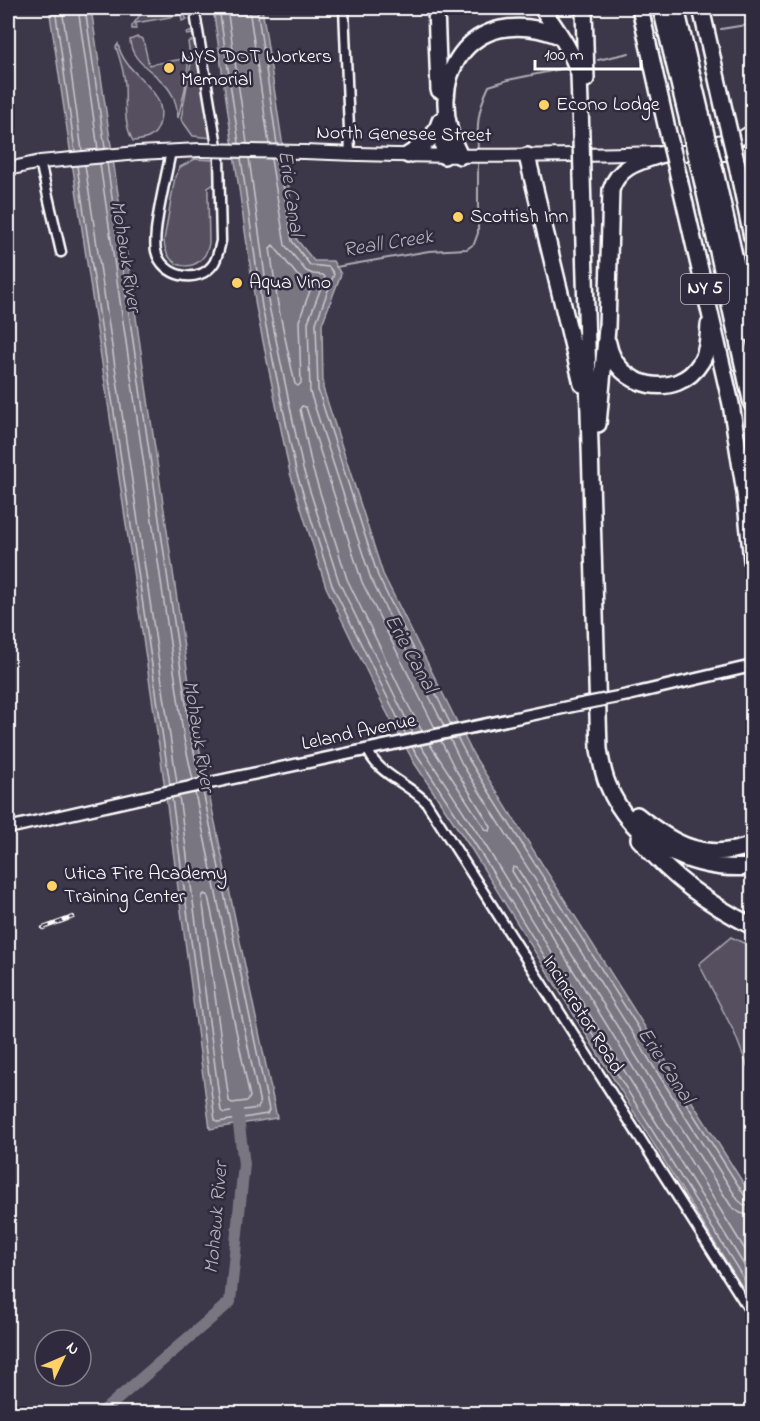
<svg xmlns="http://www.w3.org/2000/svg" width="760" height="1421" viewBox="0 0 760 1421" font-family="'Indie Flower',sans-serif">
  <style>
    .green { fill: #555060; stroke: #aaa8b0; stroke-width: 1.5 }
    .water { fill: #797682; stroke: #afadb4; stroke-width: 1.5 }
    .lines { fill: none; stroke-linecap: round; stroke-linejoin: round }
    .shore { stroke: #c9c8cd; stroke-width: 1.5 }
    .stream { stroke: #afadb4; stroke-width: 2 }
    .river { stroke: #797682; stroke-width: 12 }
    .minor-casing { stroke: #fff; stroke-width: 13 }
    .tertiary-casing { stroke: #fff; stroke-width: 15 }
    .secondary-casing { stroke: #fff; stroke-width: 16 }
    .trunk-casing { stroke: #fff; stroke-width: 18 }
    .motorway-casing { stroke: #fff; stroke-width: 20 }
    .minor { stroke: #2f2a3d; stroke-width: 8 }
    .tertiary { stroke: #2f2a3d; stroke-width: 10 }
    .secondary { stroke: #2f2a3d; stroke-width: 12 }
    .trunk { stroke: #2f2a3d; stroke-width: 14 }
    .motorway { stroke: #2f2a3d; stroke-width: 15 }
    .rail-casing { stroke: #fff; stroke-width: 4.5 }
    .rail { stroke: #2f2a3d; stroke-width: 2; stroke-dasharray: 7; stroke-linecap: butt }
    .tertiary-bridge-casing { stroke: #fff; stroke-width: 15; stroke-linecap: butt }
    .secondary-bridge-casing { stroke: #fff; stroke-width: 16; stroke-linecap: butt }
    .motorway-bridge-casing { stroke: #fff; stroke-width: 20; stroke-linecap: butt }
    .tertiary-bridge { stroke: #2f2a3d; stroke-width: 10 }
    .secondary-bridge { stroke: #2f2a3d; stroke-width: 12 }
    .motorway-bridge { stroke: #2f2a3d; stroke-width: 15 }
    .poi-dot { fill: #ffd166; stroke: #2f2a3d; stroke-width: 2 }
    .labels { text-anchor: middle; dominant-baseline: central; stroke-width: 5; stroke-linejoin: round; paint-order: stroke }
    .shield { fill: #2f2a3d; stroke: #c1bfc5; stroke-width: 1.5 }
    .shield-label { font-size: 18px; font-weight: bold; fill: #fff }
    .poi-label { font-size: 20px; fill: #fff; stroke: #2f2a3d; text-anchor: start }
    .street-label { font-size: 20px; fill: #fff; stroke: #2f2a3d }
    .water-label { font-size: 21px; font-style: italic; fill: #b5b4ba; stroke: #2f2a3d }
  </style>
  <rect width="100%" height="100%" fill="#3c3749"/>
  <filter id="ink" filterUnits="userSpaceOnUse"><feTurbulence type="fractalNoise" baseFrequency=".0167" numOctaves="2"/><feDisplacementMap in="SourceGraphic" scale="12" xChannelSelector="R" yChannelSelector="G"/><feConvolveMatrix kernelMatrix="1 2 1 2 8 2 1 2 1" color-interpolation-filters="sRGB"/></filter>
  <g filter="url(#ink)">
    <path class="green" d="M 152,8 C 167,7 178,7 187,19 L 182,21 L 181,15 L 136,23 L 136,29 L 132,29 L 132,26 L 142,12 Z
      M 193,31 L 197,45 L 213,138 L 193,136 L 181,119 L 191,63 L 188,42 L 194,40 L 193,34 L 187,35 L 186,33 Z
      M 137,37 L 143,39 L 149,65 L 189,58 L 185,89 L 178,118 C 177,109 176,99 170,91 C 158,72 131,64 130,40 Z
      M 118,44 C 125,78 171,88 159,125 C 155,138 145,140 133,141 C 123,123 126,104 125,84 C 124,71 120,59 116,47 Z
      M 195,159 L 214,160 L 214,184 L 208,188 L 208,193 L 209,243 C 204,275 165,273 164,240 L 175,177 L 180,167 Z
      M 731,937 L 752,947 L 752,1078 L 734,1032 L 699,964 Z"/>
    <path class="water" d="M 49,8 L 91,8 L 197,737 L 277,1118 L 210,1129 L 160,752 Z
      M 213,8 L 262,8 L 297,240 L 314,261 L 333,261 L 341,274 L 322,324 L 323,388 L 383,574 L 474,756 L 752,1197 L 752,1303 L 472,850 L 415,764 L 386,711 L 326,587 L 290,473 L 256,307 Z"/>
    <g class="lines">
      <path class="shore" d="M 55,8 L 75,151
        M 62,8 L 82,151
        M 78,8 L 98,149
        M 85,8 L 105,148
        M 219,8 L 239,143
        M 227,8 L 247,143
        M 249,8 L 269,144
        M 257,8 L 277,144
        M 241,158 L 262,307 L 296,471 L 332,585 L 406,735
        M 249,158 L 269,306 L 303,469 L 339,582 L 413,733
        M 271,159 L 285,245 L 306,271 L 313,274 L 323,275 L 325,277 L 308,322 L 310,392 L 371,579 L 444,726
        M 279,159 L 292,241 L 310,265 L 329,267 L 334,274 L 316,323 L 318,390 L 378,576 L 451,725
        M 107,163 L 191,738 L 200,778
        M 100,164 L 184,739 L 193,780
        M 85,165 L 177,783
        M 77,166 L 170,785
        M 273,245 L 297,275 L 312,285 L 299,321 L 301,383 L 298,386 L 295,384 L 278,305 L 270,248 Z
        M 422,731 L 406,701 L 347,579 L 312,467 L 300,409 L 302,406 L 306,407 L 362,582 L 435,728
        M 457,737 L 469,760 L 745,1196 L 752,1199
        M 450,739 L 462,764 L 738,1200 L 744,1205 L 752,1207
        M 429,743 L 486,830 L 490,831 L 491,827 L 454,767 L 441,741
        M 420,745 L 484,843 L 752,1278
        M 412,747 L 477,847 L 752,1292
        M 179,796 L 221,1111 L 224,1113 L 258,1108 L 260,1104 L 195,793
        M 172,798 L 215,1120 L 218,1122 L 267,1114 L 269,1110 L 203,791
        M 204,894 L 208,896 L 250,1097 L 247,1101 L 232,1103 L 229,1101 L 202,897 Z
        M 752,1216 L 740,1213 L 731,1206 L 517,868 L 513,867 L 512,871 L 752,1261"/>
      <path class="stream" d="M 721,29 L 752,24
        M 598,60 L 629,53
        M 478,152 C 477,126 477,111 489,86 L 508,80 L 566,68
        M 336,267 L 429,251 L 467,249 L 474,244 L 478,233 L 478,161"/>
      <path class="river" d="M 100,1414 L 230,1302 L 244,1164 L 237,1110"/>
      <defs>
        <path id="minor" d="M 344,8 L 350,154
          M 171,151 C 167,174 152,231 156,251 C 162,277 199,286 214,263 C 218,256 219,249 221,241 L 219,158 L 196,19
          M 40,162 L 61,252
          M 368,749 C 373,771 410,785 426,802 L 752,1314"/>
        <path id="tertiary" d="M 628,695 L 752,666
          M 8,828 L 158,794 L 577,705"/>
        <path id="secondary" d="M 700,145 L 741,138 L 752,131
          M 304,152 C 421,157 538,157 656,153
          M 8,169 L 40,162 L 138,153 L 200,150"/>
        <path id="trunk" d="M 666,153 L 752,153"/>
        <path id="motorway" d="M 436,8 L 439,90
          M 542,8 C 556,29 572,50 579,74 L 581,137
          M 584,8 L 586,79
          M 640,8 L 667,129
          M 661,8 L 690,129
          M 676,8 L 704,126
          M 701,8 L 727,123
          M 441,126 L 444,156
          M 408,155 C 423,146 435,138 440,121
          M 460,156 C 420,81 469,0 560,36
          M 527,156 L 582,384
          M 737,165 L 752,237
          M 715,171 L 752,335
          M 678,174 L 731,404 L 745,493 L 752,561
          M 701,175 L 752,404
          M 582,176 L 599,749 C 601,761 603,774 608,785 C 631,843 693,872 752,867
          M 608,343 C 616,388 677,402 701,362 C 708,351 708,337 709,325
          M 598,424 L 607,328 L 611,190 C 619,164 643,161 666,153
          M 637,815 C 674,845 705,862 752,845
          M 639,839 C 674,879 705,902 752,926"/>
      </defs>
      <use href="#minor" class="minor-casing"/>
      <use href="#tertiary" class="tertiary-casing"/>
      <use href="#secondary" class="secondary-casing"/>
      <use href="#trunk" class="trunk-casing"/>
      <use href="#motorway" class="motorway-casing"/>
      <use href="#minor" class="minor"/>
      <use href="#tertiary" class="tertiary"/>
      <use href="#secondary" class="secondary"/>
      <use href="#trunk" class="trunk"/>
      <use href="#motorway" class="motorway"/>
      <defs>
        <path id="rail" d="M 43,928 L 73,917"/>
      </defs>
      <use href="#rail" class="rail-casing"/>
      <use href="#rail" class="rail"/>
      <defs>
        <path id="tertiary-bridge" d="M 577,705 L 628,695"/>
        <path id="secondary-bridge" d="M 200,150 L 304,152"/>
        <path id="motorway-bridge" d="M 727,123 L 737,165
          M 704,126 L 715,171
          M 667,129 L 678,174
          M 690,129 L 701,175
          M 581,137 L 582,176"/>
      </defs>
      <use href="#tertiary-bridge" class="tertiary-bridge-casing"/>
      <use href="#secondary-bridge" class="secondary-bridge-casing"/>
      <use href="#motorway-bridge" class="motorway-bridge-casing"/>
      <use href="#tertiary-bridge" class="tertiary-bridge"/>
      <use href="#secondary-bridge" class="secondary-bridge"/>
      <use href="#motorway-bridge" class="motorway-bridge"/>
    </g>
  </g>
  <g class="poi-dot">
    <circle cx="169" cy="68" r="6"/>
    <circle cx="544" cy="105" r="6"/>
    <circle cx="458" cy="217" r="6"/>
    <circle cx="237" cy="283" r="6"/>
    <circle cx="52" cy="886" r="6"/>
  </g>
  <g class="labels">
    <rect class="shield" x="681" y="274" width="48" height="30" rx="4.5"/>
    <g class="shield-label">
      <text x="705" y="289">NY 5</text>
    </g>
    <g class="poi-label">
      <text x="181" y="57">NYS DOT Workers<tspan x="181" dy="23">Memorial</tspan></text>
      <text x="556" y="105">Econo Lodge</text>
      <text x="470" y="217">Scottish Inn</text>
      <text x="249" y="283">Aqua Vino</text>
      <text x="64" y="874">Utica Fire Academy<tspan x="64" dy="23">Training Center</tspan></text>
    </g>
    <g class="street-label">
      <text transform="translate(404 135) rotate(1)">North Genesee Street</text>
      <text transform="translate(359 733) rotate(-12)">Leland Avenue</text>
      <text transform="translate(582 1015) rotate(58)">Incinerator Road</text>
    </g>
    <g class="water-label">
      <text transform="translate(290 193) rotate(82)">Erie Canal</text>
      <text transform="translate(388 244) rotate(-9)">Reall Creek</text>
      <text transform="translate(125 256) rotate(81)">Mohawk River</text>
      <text transform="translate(410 654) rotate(61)">Erie Canal</text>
      <text transform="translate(198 736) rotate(81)">Mohawk River</text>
      <text transform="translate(665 1066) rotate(57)">Erie Canal</text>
      <text transform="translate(217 1218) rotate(-85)">Mohawk River</text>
    </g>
  </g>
  <rect width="760" height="1421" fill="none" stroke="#2f2a3d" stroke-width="30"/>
  <rect x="15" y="15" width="730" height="1391" fill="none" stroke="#fff" stroke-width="2" filter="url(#ink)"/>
  <g transform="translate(63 1358) rotate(46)"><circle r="28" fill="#2f2a3d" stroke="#827f8b" stroke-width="1.5"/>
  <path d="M0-4.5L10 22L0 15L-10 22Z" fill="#ffd166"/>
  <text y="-9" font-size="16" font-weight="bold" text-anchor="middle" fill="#ffffff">N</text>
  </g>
  <path d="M535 60v9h106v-9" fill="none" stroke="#ffffff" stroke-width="3"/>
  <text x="544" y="60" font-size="18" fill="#ffffff" stroke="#2f2a3d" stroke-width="4.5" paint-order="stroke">100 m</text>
</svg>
